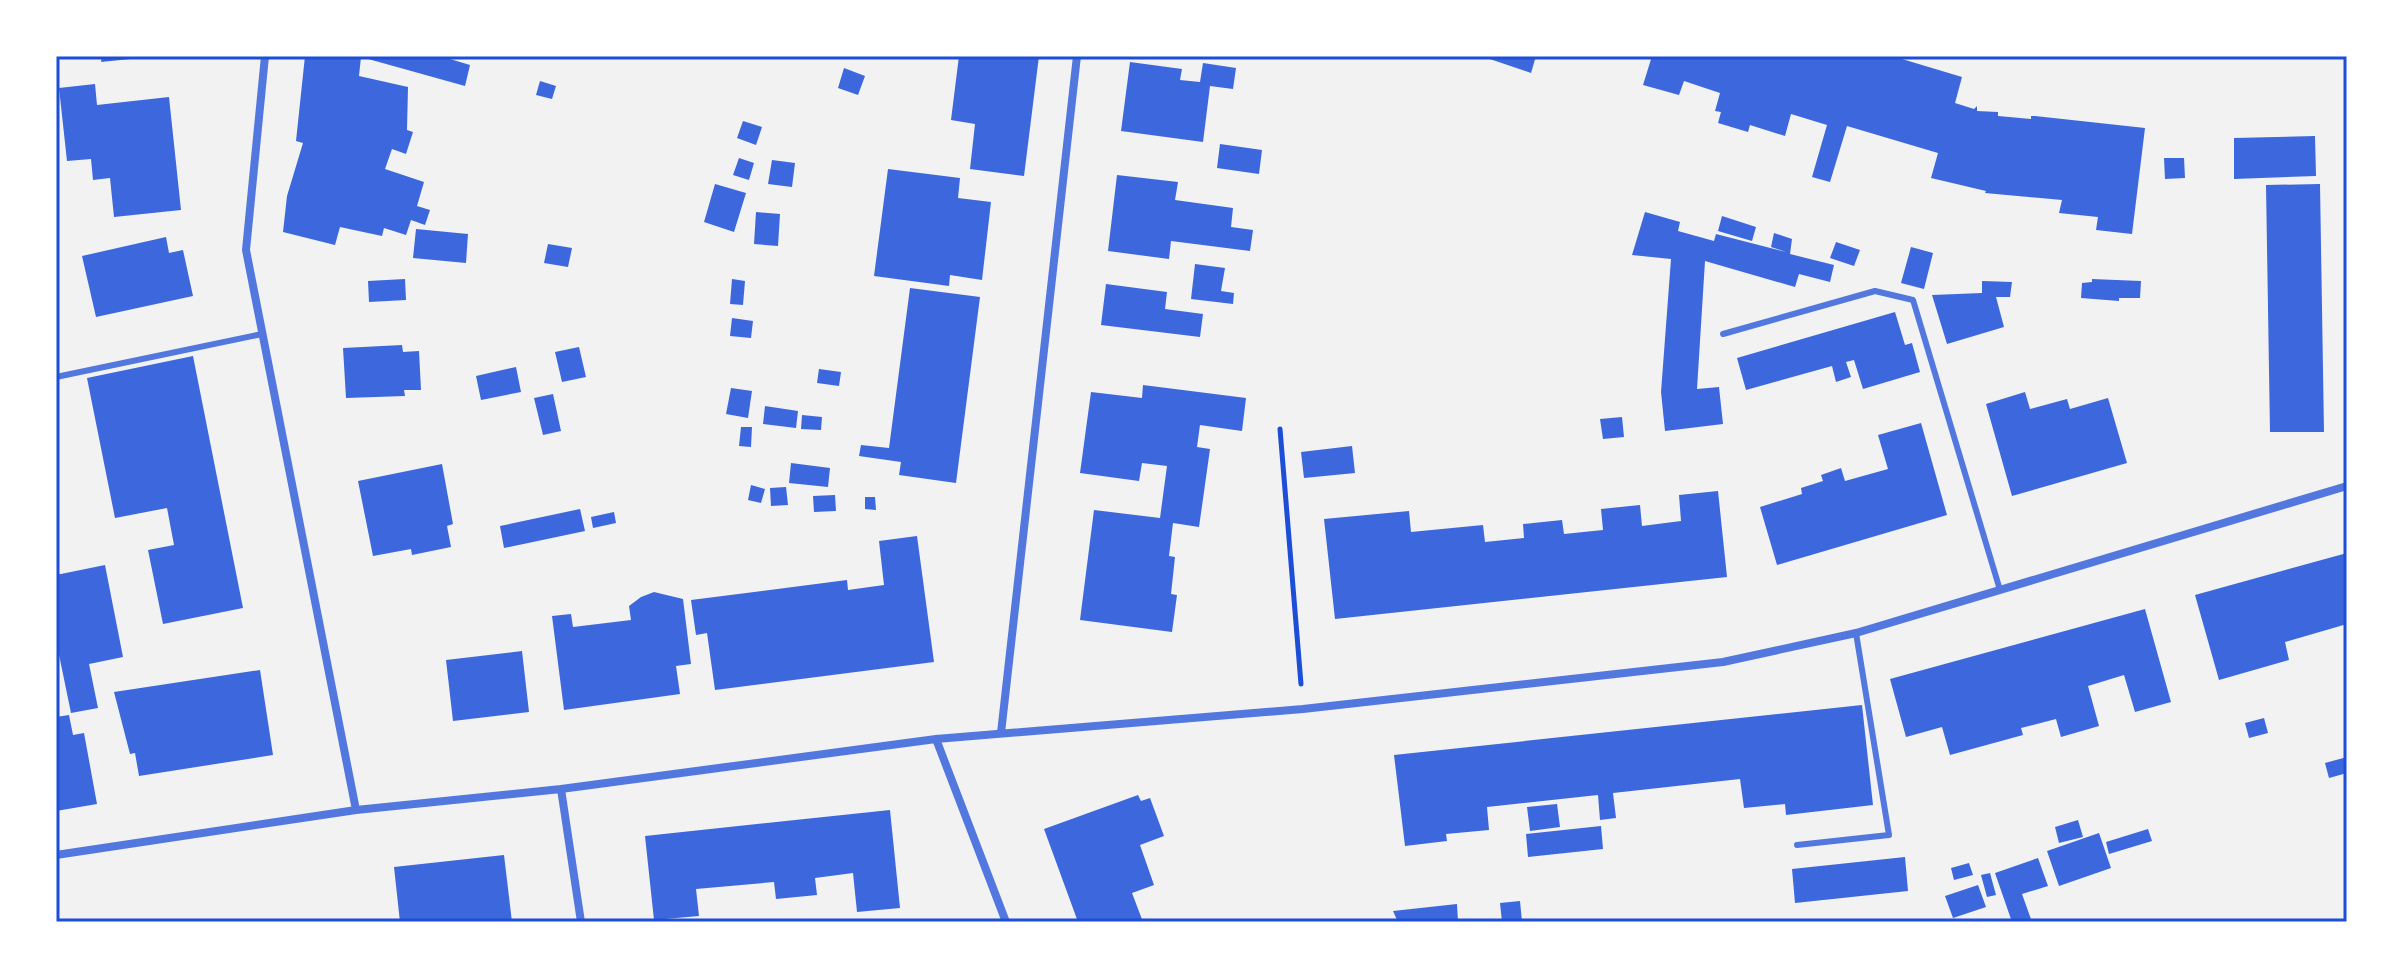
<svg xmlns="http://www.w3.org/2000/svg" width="2403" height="978" viewBox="0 0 2403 978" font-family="Bitter,serif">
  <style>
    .building { fill: #3d67dc }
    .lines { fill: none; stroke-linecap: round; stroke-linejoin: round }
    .path { stroke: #1d4ed8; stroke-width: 5 }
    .service { stroke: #5277de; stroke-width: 6 }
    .minor { stroke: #5277de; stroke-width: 8 }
    .neatline { fill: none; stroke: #1d4ed8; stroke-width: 3 }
  </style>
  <rect width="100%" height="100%" fill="#f2f2f2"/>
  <path class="building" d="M 102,56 L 140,56 L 140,58 L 101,62 Z
    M 305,56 L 440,56 L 470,65 L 465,86 L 361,57 L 359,76 L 408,87 L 407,130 L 413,132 L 406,154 L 392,149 L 385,169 L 424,182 L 417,206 L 430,210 L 425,225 L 411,220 L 406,235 L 384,228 L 382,236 L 340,227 L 335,245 L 283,232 L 287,196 L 303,143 L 296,141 Z
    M 959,56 L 1039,56 L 1024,176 L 970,169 L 975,124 L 951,120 Z
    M 1481,56 L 1536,56 L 1531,73 Z
    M 1652,56 L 1892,56 L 1962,77 L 1955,103 L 1974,109 L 1977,106 L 1977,111 L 1998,112 L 1998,116 L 2031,119 L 2031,116 L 2035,116 L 2145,128 L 2132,234 L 2096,230 L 2098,217 L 2059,213 L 2062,200 L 1985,193 L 1986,191 L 1931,178 L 1938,153 L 1847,126 L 1830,182 L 1812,177 L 1827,125 L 1791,114 L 1785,136 L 1750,125 L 1748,132 L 1718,123 L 1721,112 L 1715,111 L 1720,93 L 1684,81 L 1679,95 L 1643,85 Z
    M 1130,62 L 1182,69 L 1180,80 L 1200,82 L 1203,63 L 1236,68 L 1233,89 L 1210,86 L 1203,142 L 1121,131 Z
    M 844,68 L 865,76 L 858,95 L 838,88 Z
    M 540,81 L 556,86 L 552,99 L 536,95 Z
    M 95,84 L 97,105 L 169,97 L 181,210 L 114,217 L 110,178 L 93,180 L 91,159 L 67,161 L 59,88 Z
    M 743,121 L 762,127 L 756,145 L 737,138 Z
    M 2315,136 L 2316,176 L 2234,179 L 2234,138 Z
    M 1220,144 L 1262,150 L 1259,174 L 1217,168 Z
    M 739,158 L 754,163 L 749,180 L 733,175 Z
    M 2164,158 L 2184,158 L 2185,178 L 2165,179 Z
    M 772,160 L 795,163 L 792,187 L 768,184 Z
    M 888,169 L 960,178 L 958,198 L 991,202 L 982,280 L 950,275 L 949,286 L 874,276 Z
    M 1117,175 L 1178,182 L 1175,200 L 1233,208 L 1231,227 L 1253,230 L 1250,251 L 1171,241 L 1169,259 L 1108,251 Z
    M 715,184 L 746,193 L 734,232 L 704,222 Z
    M 2320,184 L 2324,432 L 2270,432 L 2266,185 Z
    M 756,212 L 780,214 L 778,246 L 754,244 Z
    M 1645,212 L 1680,222 L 1678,231 L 1714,241 L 1716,234 L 1786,252 L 1771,247 L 1774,233 L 1792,239 L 1790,254 L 1834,265 L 1830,282 L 1799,274 L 1795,287 L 1705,261 L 1697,389 L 1719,387 L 1723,424 L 1665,431 L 1661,392 L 1671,259 L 1632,255 Z
    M 1722,216 L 1756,227 L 1752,241 L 1718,231 Z
    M 416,229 L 468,234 L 466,263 L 413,258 Z
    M 166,237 L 169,253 L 183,250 L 193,296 L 96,317 L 82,256 Z
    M 1836,242 L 1860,250 L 1854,266 L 1830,258 Z
    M 548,244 L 572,248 L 568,267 L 544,263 Z
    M 1911,247 L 1933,253 L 1924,289 L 1901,283 Z
    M 1195,264 L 1225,268 L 1221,291 L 1234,293 L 1233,304 L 1191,299 Z
    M 405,279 L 406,300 L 369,302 L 368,281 Z
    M 732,279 L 745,281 L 743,305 L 730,304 Z
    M 2092,279 L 2141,281 L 2140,298 L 2119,298 L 2119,301 L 2081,298 L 2082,283 L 2092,282 Z
    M 1982,281 L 2012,282 L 2010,297 L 1996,297 L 2004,327 L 1947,344 L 1932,295 L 1982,293 Z
    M 1106,284 L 1167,292 L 1165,309 L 1203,314 L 1200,337 L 1101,325 Z
    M 910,288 L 980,297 L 956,483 L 899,475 L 901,462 L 859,456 L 861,445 L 889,448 Z
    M 1895,312 L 1905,345 L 1912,343 L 1920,372 L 1863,389 L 1854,360 L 1846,362 L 1851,377 L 1836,382 L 1832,366 L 1746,390 L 1737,358 Z
    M 732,318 L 753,321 L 751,338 L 730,336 Z
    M 402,345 L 403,352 L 419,351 L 421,390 L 404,390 L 405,396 L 346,398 L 343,348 Z
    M 579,347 L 586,377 L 562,382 L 555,352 Z
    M 193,356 L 243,608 L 163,624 L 148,550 L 174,545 L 167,508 L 115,518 L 87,378 Z
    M 516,367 L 521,392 L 481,400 L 476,376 Z
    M 819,369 L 841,372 L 839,386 L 817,383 Z
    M 1143,385 L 1246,398 L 1242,431 L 1200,425 L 1197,447 L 1210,449 L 1202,506 L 1199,527 L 1173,523 L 1169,556 L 1175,557 L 1171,594 L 1177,595 L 1172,632 L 1080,620 L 1094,510 L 1160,518 L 1167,466 L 1142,463 L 1139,481 L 1080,473 L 1091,392 L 1142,398 Z
    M 731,388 L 752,391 L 748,418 L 726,414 Z
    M 2025,392 L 2030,409 L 2067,399 L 2070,409 L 2108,398 L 2127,463 L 2012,496 L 1986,404 Z
    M 553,394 L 561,431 L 543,435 L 534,398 Z
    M 765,406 L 798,411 L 796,428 L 763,424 Z
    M 802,415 L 822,417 L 821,430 L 801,429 Z
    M 1622,417 L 1624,437 L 1603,439 L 1600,419 Z
    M 1921,423 L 1947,515 L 1777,565 L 1760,507 L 1802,494 L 1801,488 L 1823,481 L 1821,475 L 1841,468 L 1845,481 L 1888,469 L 1878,435 Z
    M 741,427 L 752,427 L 751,447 L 739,446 Z
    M 1352,446 L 1355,473 L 1304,478 L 1301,452 Z
    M 791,463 L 830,468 L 828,487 L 789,483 Z
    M 442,464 L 453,524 L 447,526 L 451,547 L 412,555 L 411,549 L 373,556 L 358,481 Z
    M 751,485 L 765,489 L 761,503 L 748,500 Z
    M 786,487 L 788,505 L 771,506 L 770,488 Z
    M 1718,491 L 1727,577 L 1335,619 L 1324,519 L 1409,511 L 1411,532 L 1483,525 L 1485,542 L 1524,538 L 1523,524 L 1562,520 L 1564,534 L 1603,530 L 1601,509 L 1640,505 L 1642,526 L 1681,521 L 1679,495 Z
    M 835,495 L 836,511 L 814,512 L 813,496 Z
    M 865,497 L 875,497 L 876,510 L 865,509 Z
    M 580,509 L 585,531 L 504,548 L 500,526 Z
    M 614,512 L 616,523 L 593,528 L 591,517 Z
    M 917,536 L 934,662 L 715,690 L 707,633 L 696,635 L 691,600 L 847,580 L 848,590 L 884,585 L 879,541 Z
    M 2347,553 L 2347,624 L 2285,642 L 2289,660 L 2219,680 L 2195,595 Z
    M 105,565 L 123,657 L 89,664 L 98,708 L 71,713 L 56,640 L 56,575 Z
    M 654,592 L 683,599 L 691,664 L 676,666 L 680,694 L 564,710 L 552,616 L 571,614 L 573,627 L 631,620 L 629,606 L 641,597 Z
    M 2145,609 L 2171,702 L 2135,712 L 2124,675 L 2088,686 L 2099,726 L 2061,737 L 2056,719 L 2021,728 L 2023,735 L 1950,755 L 1942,727 L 1906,737 L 1890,679 Z
    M 522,651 L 529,712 L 453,721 L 446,660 Z
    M 260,670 L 273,755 L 139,776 L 135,753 L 130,754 L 114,692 Z
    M 1862,705 L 1873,805 L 1786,815 L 1785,804 L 1744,808 L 1740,779 L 1613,793 L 1616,818 L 1600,820 L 1598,795 L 1487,807 L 1489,830 L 1446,834 L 1447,841 L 1405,846 L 1394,755 Z
    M 69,715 L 73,735 L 84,733 L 97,804 L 56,811 L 56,717 Z
    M 2264,718 L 2268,733 L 2249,738 L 2245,723 Z
    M 2347,757 L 2347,773 L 2329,778 L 2325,763 Z
    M 1138,795 L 1141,801 L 1150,798 L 1164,836 L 1140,845 L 1154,885 L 1132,893 L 1143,922 L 1078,922 L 1044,829 Z
    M 1557,804 L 1560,827 L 1530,831 L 1527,807 Z
    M 890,810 L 900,908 L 857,912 L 853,873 L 815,878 L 817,895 L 776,899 L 774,882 L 696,889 L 699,916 L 654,920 L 645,836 Z
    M 2078,820 L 2083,837 L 2059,843 L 2055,827 Z
    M 1601,826 L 1603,849 L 1528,857 L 1526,834 Z
    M 2148,829 L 2152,841 L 2109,854 L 2106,842 Z
    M 2099,833 L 2111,868 L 2059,886 L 2047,851 Z
    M 504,855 L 512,922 L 400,922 L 394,867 Z
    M 1905,857 L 1908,891 L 1795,903 L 1792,869 Z
    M 2038,858 L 2048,886 L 2022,894 L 2032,922 L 2012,922 L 1995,873 Z
    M 1969,863 L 1973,875 L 1954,880 L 1951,868 Z
    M 1990,873 L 1996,895 L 1987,897 L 1981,875 Z
    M 1978,885 L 1986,907 L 1953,918 L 1945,896 Z
    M 1520,901 L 1522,922 L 1502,922 L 1500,903 Z
    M 1457,904 L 1458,922 L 1398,922 L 1393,911 Z"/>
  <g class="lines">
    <path class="path" d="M 1280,429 L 1301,684"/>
    <path class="service" d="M 1723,334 L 1875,291 L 1913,300 L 2000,590
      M 56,377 L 262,334
      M 1797,845 L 1889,835 L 1856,633"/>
    <path class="minor" d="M 265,56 L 246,250 L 356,810
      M 1001,733 L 1077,56
      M 936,739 L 1006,922
      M 561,789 L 581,922
      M 56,855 L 356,810 L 561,789 L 936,739 L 1303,709 L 1723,662 L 1856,633 L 2347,486"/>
  </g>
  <rect width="2403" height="978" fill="none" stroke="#ffffff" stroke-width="116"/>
  <rect x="58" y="58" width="2287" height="862" class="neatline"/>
</svg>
